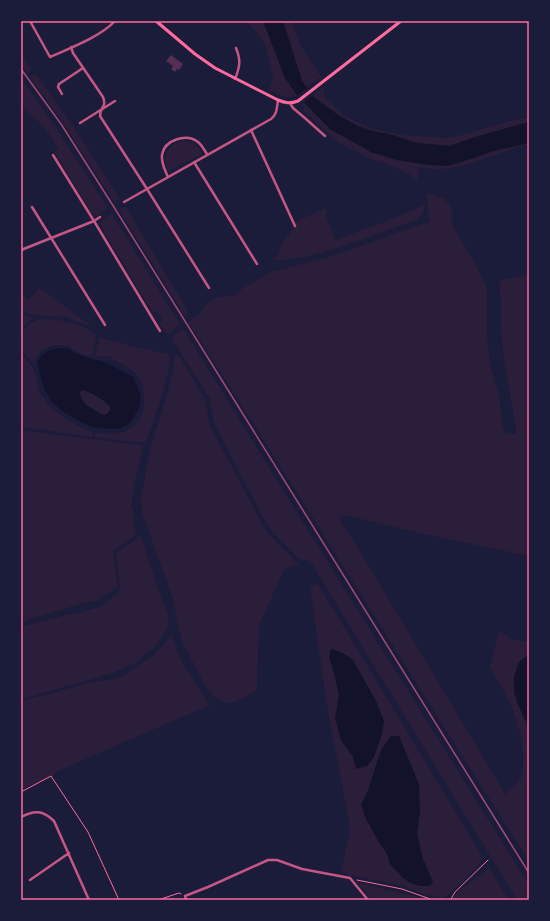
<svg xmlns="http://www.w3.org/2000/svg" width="550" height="921" viewBox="0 0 550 921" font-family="Signika,sans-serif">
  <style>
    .green { fill: #2a1e3b }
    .water { fill: #12122b; fill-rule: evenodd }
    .pier { fill: #1b1b3a }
    .building { fill: #542f53 }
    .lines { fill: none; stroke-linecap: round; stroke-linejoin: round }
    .path { stroke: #ff6b9d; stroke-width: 1 }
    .minor { stroke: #c65784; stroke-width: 2.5 }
    .secondary { stroke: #ff6b9d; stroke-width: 3 }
    .rail { stroke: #a44b75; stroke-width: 1.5 }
    .neatline { fill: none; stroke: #ff6b9d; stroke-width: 1.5 }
  </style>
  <rect width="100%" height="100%" fill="#1b1b3a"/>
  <path class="green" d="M 246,21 L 263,21 L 264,23 L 285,77 L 297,95 C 289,101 277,94 269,90 L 273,79 L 266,47 L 259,35 Z
    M 283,21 L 291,21 L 302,48 L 322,77 L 307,87 L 302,81 Z
    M 21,56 L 32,69 L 27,73 L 21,64 Z
    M 35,73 L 72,124 L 120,199 L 115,203 L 61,120 L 30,77 Z
    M 23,81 L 57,129 L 108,208 L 99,213 L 99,215 L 95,216 L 91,212 L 54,151 L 58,148 L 45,128 L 21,105 L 21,83 Z
    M 324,87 L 324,96 L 344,116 L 373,129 L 409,136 L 450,138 L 510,121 L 529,117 L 529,122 L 475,137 L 450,146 L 417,143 L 389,134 L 376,132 L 358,126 L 338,115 L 312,96 Z
    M 304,102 L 330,129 L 371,152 L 398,160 L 429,165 L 448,166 L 474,158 L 493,151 L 529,143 L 529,144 C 500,151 471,167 441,169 C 434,170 426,168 419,167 L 417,181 L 412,176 L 405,172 L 384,163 L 373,160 L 341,144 L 332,138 L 303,110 L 304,107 L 302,105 Z
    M 184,141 C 193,141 198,146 203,154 L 168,171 C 161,155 167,144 184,141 Z
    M 428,193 C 433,195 439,196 444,199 C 451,204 455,216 451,223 L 474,262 L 487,288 L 487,333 L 490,364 L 499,396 L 503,428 L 506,434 L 517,434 L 504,361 L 501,333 L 501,304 L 499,281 L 529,274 L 529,556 L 423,534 L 345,515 L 339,519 L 360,551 L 505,794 C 511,789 517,785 520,778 C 523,772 523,763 523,757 C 522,721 507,697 490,667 L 499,631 L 511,639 L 523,642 L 529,641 L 529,654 L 519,662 L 527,723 L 529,729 L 529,862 L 248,415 L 188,322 C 192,319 196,317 199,314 C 201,311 203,308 205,306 C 212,298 222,294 232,297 L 243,288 L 271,272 L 305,263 L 333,256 L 413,227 L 430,222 C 427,213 429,203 426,194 Z
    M 425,205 L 423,213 L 417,220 L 343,246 L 311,256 L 276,261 L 274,259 L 281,251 L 279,248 L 290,233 L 297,221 L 326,208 L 326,216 L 335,240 L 387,221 Z
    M 125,206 L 188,311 L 186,318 L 119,210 Z
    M 112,214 L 180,324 L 168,335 L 159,323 L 162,319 L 157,312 L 153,313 L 152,312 L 103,230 L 101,227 L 102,220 Z
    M 40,288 L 86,322 L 91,324 L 88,326 L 73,320 L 64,317 L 33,315 L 21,311 L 21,293 L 29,300 Z
    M 21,313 L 33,318 L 21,329 Z
    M 39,319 C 57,319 84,322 96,336 L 92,353 L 91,357 L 79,353 L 68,346 L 59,345 L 51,346 L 42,350 L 32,363 L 21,349 L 21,332 L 29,324 Z
    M 183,328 L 291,503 L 529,885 L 529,900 L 517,900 L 310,561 L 299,559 L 272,531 L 262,516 L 214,423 L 210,399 L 173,341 L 173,337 Z
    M 100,338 L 167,354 C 170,356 170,359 170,362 L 164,389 L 147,440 L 145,442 L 134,442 L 94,437 L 95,433 C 103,433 115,435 123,432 C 128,431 134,426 138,421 C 147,410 146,382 134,372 C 130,369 111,357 107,356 C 103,356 99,357 95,357 L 99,339 Z
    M 21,352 C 25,358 31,364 34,370 C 37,378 37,386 41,394 C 52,413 74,425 93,432 L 92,437 L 21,427 Z
    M 177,355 L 180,357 L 185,365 L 206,402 L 209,424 L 264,527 L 270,536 L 299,565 L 285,568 L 259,625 L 257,690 L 244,698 L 232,703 L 223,702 L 215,698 L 205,686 L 181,639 L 172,596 L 142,513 L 141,498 L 151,445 L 168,392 L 174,366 L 174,356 Z
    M 82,390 C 92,392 103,399 110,406 L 110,410 L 107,414 L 103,415 C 93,409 80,404 80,392 Z
    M 21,430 L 141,445 L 143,447 L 134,486 L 131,506 L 134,514 L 132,517 L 136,535 L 113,551 L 118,586 L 98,600 L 80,604 L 21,622 Z
    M 141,536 L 162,600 L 168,613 L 169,626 L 157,645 L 135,663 L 115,672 L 80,683 L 21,699 L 21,627 L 62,616 L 82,612 L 102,606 L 118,593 L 120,585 L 116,553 Z
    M 318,584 L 476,846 L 482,859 C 476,871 454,890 443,898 L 426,895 L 404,886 L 348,875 L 341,871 L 350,831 L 346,806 L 326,700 L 310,586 Z
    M 172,634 L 176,649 L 182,662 L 206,700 L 210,705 L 58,771 L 52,777 L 21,789 L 21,701 L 94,682 L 115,679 L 125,675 L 156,653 Z
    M 489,868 L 509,900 L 452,900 L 457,892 Z
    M 357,882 L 410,895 L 426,900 L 372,900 Z"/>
  <path class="water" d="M 263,21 L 283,21 L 302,81 L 312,96 L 338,115 L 358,126 L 376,132 L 389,134 L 417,143 L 450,146 L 475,137 L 529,122 L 529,143 L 493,151 L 474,158 L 448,166 L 429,165 L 398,160 L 371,152 L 330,129 L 297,95 L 285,78 Z
    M 59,348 L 68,349 L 80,355 L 91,359 L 105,362 L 133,377 L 137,386 L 141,396 L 139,408 L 129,424 L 119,429 L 94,428 L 75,419 L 64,412 L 54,404 L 46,392 L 41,379 L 37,362 C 44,352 47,351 59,348 ZM 82,390 C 92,392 102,399 110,406 L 110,410 L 107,414 L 103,415 C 93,409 80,404 80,392 Z
    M 331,649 L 341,652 L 353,660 L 376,701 L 384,721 L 382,734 L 374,757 L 367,766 L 356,769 L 353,757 L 341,740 L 335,718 L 339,695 L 334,673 L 329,657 Z
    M 529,654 L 529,729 L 517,702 L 514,692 L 514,676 L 519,662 Z
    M 391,736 L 399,736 L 419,784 L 420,811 L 417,834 L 423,859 L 433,882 L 430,886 L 420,886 L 410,883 L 401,876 L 390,864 L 387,854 L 379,842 L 366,819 L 361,805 L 368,790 L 381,750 Z"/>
  <path class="pier" d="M 308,87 L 314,95 L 303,103 L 296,97 Z"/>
  <path class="building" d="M 171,55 L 183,64 L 179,70 L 177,69 L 175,72 L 171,69 L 173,66 L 166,61 Z"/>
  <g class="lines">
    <path class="path" d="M 21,792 L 51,776 L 88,832 L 119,900
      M 357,880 L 402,889 L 433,900
      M 158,900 L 179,893 L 181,894
      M 448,900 L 451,899 L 455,892 L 488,860"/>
    <path class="minor" d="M 30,21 L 50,57 C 70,48 100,37 115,21
      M 71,47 L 73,53 L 103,97 C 107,108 100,106 100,116 L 147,189 L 209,288
      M 235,79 C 240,67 241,60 236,48
      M 62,94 L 58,87 L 59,84 L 83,68
      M 290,103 L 293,108 L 306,119 L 325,136
      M 80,123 L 115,101
      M 251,130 L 295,226
      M 53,155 L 94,221 L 160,331
      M 194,162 L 257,264
      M 168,177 C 165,170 161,163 162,155 C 164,140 186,133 198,142 C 202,145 204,150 207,154
      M 124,202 L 271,119 C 277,115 277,107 278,100
      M 32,207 L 105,325
      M 21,250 L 94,221 L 100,217
      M 21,817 C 34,810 43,810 54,821 L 89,900
      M 30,880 L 69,853
      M 186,900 L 185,896 L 208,887 L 268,860 L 277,860 L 302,869 L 350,878 L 368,900"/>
    <path class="secondary" d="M 156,21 L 195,54 L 215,68 L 278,100 C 285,103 290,104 298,101 L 401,21"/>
    <path class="rail" d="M 21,69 L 61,124 L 112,204 L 529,873"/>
  </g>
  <rect width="550" height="921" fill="none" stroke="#1b1b3a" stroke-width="44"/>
  <rect x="22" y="22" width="506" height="877" class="neatline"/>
</svg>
